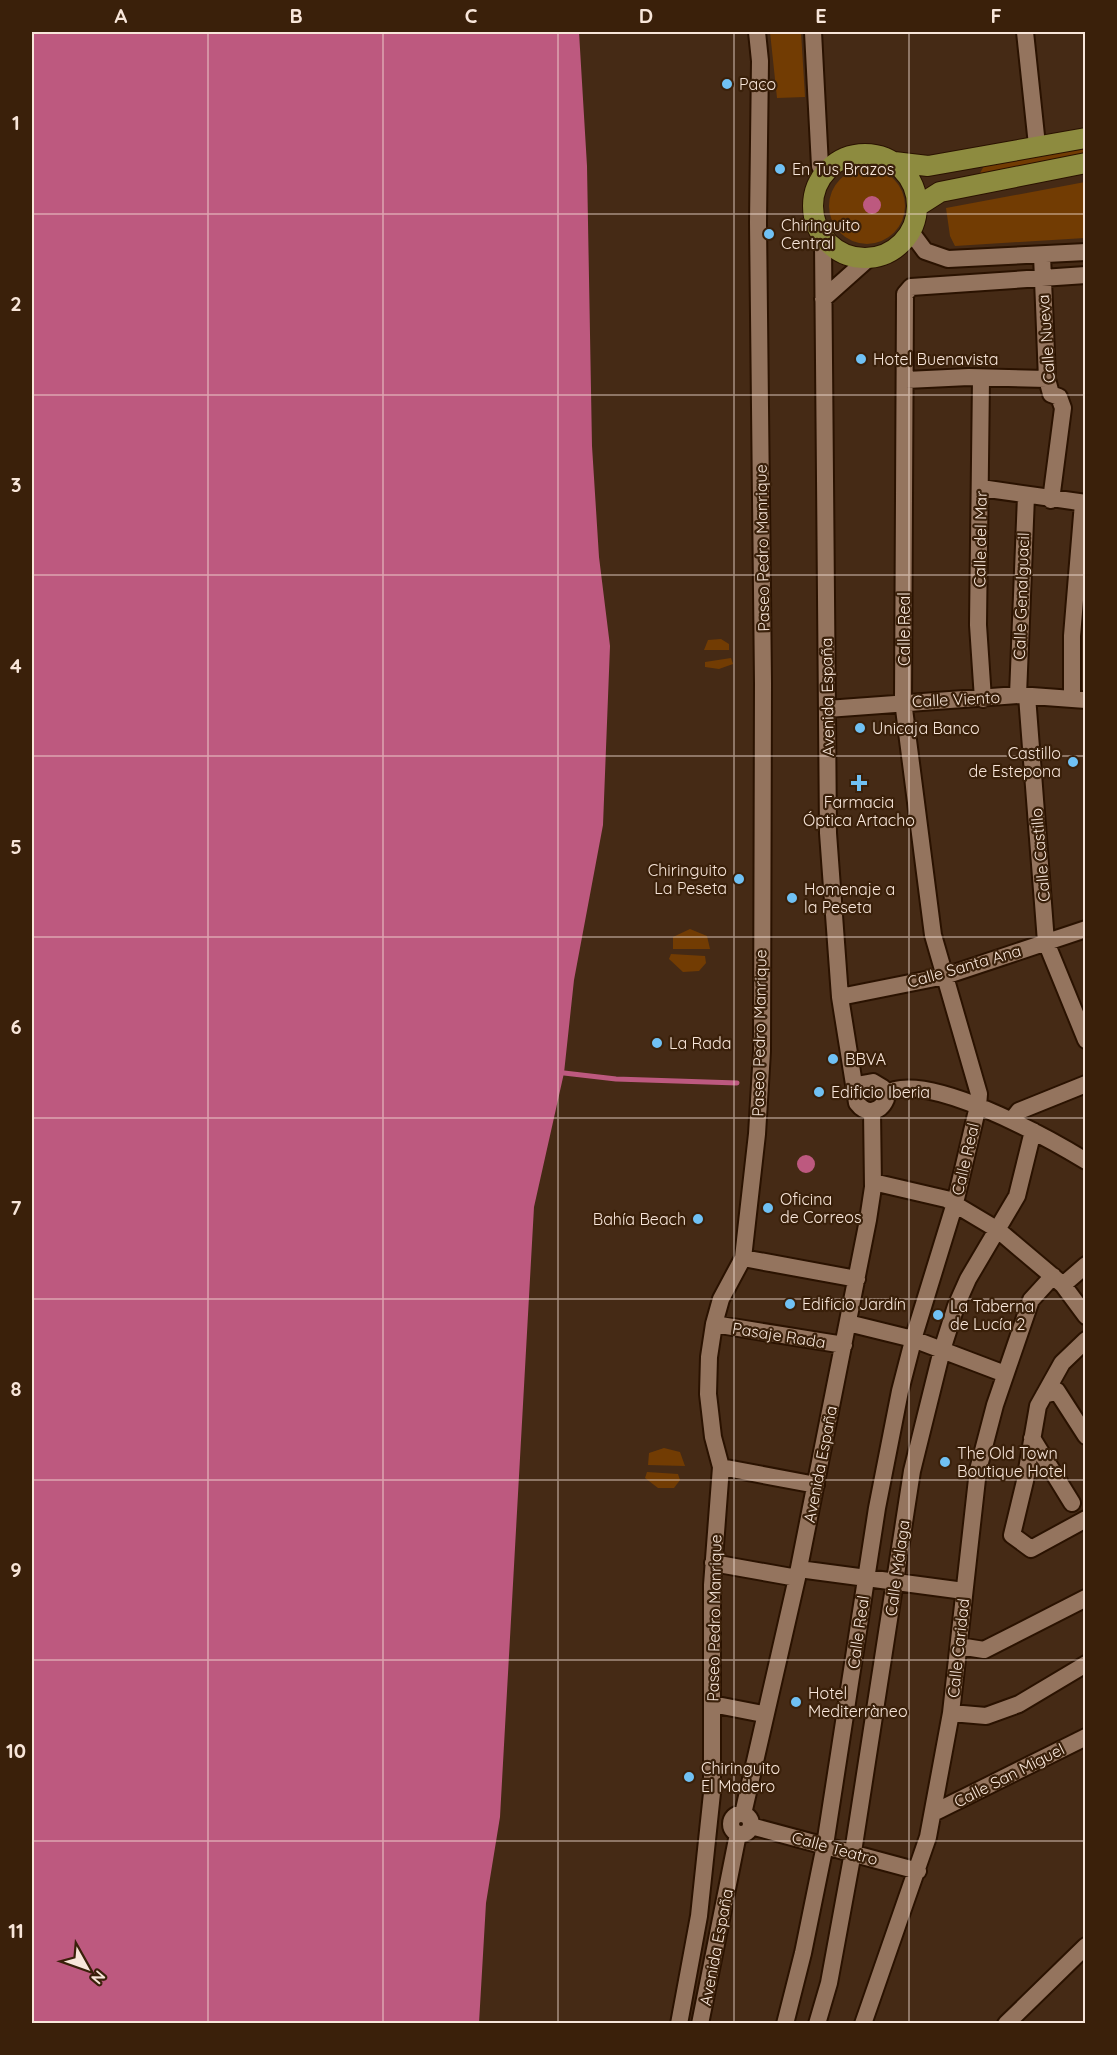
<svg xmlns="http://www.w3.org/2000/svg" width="1117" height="2055" viewBox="0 0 1117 2055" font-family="Quicksand,sans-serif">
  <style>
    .green { fill: #723c03 }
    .water { fill: #bd597f }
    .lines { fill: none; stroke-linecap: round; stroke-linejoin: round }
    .stream { stroke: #bd597f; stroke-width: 5 }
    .minor-casing { stroke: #2a1200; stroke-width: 20 }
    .major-casing { stroke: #2a1200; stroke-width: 22 }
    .minor { stroke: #94745e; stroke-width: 16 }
    .major { stroke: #8d8b3f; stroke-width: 20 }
    .grid { fill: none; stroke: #f8e6da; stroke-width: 1.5; stroke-opacity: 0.55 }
    .poi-dot { fill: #70c1f4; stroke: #3a200a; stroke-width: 2 }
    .labels { text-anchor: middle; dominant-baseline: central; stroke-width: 4.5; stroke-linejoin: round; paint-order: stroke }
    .poi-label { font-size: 16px; fill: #f8e6da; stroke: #3a200a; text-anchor: start }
    .street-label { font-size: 16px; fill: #f8e6da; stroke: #3a200a }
    .neatline { fill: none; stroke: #f8e6da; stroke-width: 2 }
    .grid-label { font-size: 20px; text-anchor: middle; font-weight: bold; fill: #f8e6da }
  </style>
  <rect width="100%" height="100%" fill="#452a15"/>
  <path class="green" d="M 770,32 L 801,32 L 805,97 L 777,98 Z
    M 1085,146 L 1085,153 L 985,175 L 980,173 L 984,166 Z
    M829 206a38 38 0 1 1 76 0a38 38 0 1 1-76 0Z
    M 1085,182 L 1085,238 L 955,246 L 950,236 L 946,208 Z
    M 721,639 L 729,644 L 729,650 L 704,650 L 708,640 Z
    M 731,658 L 733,664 L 719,669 L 705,667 L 705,662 Z
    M 690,929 L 707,936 L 710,949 L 673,949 L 673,937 Z
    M 671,954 L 705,956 L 706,963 L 699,971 L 683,972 L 669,959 Z
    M 664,1448 L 680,1452 L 685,1466 L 648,1465 L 649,1453 Z
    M 647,1472 L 678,1474 L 680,1480 L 674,1488 L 658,1488 L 645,1478 Z"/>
  <path class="water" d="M 32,32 L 579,32 L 587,166 L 592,446 L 599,557 L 610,646 L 603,825 L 574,980 L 564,1073 L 534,1207 L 500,1817 L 486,1903 L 479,2023 L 32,2023 Z
    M863 205a9 9 0 1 1 18 0a9 9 0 1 1-18 0Z
    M797 1164a9 9 0 1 1 18 0a9 9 0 1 1-18 0Z"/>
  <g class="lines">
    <path class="stream" d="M 564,1073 L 616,1079 L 737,1083"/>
    <defs>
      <path id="minor" d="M 813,32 L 820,166 L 824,174
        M 1025,32 L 1037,145
        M 911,232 L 925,251 L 948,259 L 1086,252
        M 821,233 L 823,243 L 828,833 L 840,997 L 857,1103 C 866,1115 880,1113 886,1099 L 883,1088 L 873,1082 L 862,1084 L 856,1094
        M 1042,255 L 1047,379 L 1051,394 L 1059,397 L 1063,408 L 1051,500
        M 823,299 L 869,258
        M 981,379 L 978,625 L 983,699
        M 906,380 L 969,377 L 1047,379
        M 981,488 L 1086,503
        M 1018,695 L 1026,496
        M 1027,696 L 1046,942 L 1086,1040
        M 1072,698 L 1072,636 L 1083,503
        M 827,709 L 1018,695 L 1086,700
        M 840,997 L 945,976 L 1086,929
        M 886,1094 C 923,1068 1050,1139 1086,1161
        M 1012,1120 L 1019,1111 L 1086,1084
        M 873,1182 L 946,1199 L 998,1230 L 1063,1285 L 1086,1316
        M 743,1258 L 857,1279
        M 1063,1285 L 1086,1265
        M 848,1323 L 913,1339 L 1005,1374
        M 714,1324 L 844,1345
        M 1086,1340 L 1062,1363 L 1038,1406 L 1025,1481 L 1012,1535 L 1031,1549 L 1086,1519
        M 1044,1395 L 1057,1391 L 1086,1436
        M 1032,1438 L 1072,1503
        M 721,1467 L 816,1485
        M 713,1563 L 797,1578
        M 799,1569 L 964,1591
        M 959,1646 L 984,1650 L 1086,1598
        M 712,1704 L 758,1713
        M 951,1713 L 986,1716 L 1019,1704 L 1086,1664
        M 933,1813 L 1086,1737
        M731 1824a10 10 0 1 1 20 0a10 10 0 1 1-20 0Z
        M 743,1814 L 797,1578 L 868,1220 L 873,1187 L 872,1111
        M 751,1826 L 918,1871
        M 679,2024 L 699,1916 L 712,1793 L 712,1585 L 721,1467 L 713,1437 L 708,1394 L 709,1357 L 714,1324 L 721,1299 L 743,1258 L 757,1134 L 762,1051 L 763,683 L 758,222 L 760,61 L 757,32
        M 700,2024 L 738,1834
        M 785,2024 L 803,1953 L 825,1845 L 877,1508 L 900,1391 L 915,1333 L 955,1203 L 978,1106 L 979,1094 L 933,935 L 903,701 L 905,294 L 911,287 L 1086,275
        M 817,2024 L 829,1983 L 853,1852 L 912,1471 L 942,1350 L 956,1306 L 968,1279 L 1017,1196 L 1033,1131
        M 863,2024 L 928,1837 L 951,1713 L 978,1470 L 995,1405 L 1031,1300 L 1053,1276
        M 1006,2024 L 1086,1946"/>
      <path id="major" d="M813 206a52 52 0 1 1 104 0a52 52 0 1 1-104 0Z
        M 894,162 L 928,166 L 1086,138
        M 918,206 L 940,192 L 1086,163"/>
    </defs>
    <use href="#minor" class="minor-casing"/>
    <use href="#major" class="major-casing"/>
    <use href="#minor" class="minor"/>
    <use href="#major" class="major"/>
  </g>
  <path class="grid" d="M 208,32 L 208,2024M 383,32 L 383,2024M 558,32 L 558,2024M 734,32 L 734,2024M 909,32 L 909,2024M 32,214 L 1086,214M 32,395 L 1086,395M 32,575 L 1086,575M 32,756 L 1086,756M 32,937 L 1086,937M 32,1118 L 1086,1118M 32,1299 L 1086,1299M 32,1480 L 1086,1480M 32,1660 L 1086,1660M 32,1841 L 1086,1841"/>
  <g class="poi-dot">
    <circle cx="727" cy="84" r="6"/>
    <circle cx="780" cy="169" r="6"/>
    <circle cx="769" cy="234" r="6"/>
    <circle cx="861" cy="359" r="6"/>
    <circle cx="860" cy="728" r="6"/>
    <circle cx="1073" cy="762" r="6"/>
    <path d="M856 774h6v6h6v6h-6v6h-6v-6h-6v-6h6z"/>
    <circle cx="739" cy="879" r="6"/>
    <circle cx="792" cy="898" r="6"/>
    <circle cx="657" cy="1043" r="6"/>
    <circle cx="833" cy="1059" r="6"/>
    <circle cx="819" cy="1092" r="6"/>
    <circle cx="768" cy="1208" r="6"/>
    <circle cx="698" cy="1219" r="6"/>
    <circle cx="790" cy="1304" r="6"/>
    <circle cx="938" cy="1315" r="6"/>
    <circle cx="945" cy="1462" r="6"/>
    <circle cx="796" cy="1702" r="6"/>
    <circle cx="689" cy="1777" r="6"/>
  </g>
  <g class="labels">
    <g class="poi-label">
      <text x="739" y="84">Paco</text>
      <text x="792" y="169">En Tus Brazos</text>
      <text x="781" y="225">Chiringuito<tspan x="781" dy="18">Central</tspan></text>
      <text x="873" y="359">Hotel Buenavista</text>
      <text x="872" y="728">Unicaja Banco</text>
      <text x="1061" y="753" text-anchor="end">Castillo<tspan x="1061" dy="18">de Estepona</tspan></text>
      <text x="859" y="802" text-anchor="middle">Farmacia<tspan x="859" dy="18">Óptica Artacho</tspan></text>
      <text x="727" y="870" text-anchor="end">Chiringuito<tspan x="727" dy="18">La Peseta</tspan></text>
      <text x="804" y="889">Homenaje a<tspan x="804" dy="18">la Peseta</tspan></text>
      <text x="669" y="1043">La Rada</text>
      <text x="845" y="1059">BBVA</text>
      <text x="831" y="1092">Edificio Iberia</text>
      <text x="780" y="1199">Oficina<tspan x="780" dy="18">de Correos</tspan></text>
      <text x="686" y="1219" text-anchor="end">Bahía Beach</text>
      <text x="802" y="1304">Edificio Jardín</text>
      <text x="950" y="1306">La Taberna<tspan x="950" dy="18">de Lucía 2</tspan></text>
      <text x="957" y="1453">The Old Town<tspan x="957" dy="18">Boutique Hotel</tspan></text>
      <text x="808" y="1693">Hotel<tspan x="808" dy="18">Mediterràneo</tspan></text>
      <text x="701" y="1768">Chiringuito<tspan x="701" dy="18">El Madero</tspan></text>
    </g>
    <g class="street-label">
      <text transform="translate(1046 339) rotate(-94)">Calle Nueva</text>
      <text transform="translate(980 539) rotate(-89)">Calle del Mar</text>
      <text transform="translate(762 548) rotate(-91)">Paseo Pedro Manrique</text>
      <text transform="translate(1021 596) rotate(-88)">Calle Genalguacil</text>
      <text transform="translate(904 629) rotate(-90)">Calle Real</text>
      <text transform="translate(827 697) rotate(-91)">Avenida España</text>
      <text transform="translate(956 699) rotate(-3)">Calle Viento</text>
      <text transform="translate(1040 855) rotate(-95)">Calle Castillo</text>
      <text transform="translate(964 966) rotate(-16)">Calle Santa Ana</text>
      <text transform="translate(759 1033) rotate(-89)">Paseo Pedro Manrique</text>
      <text transform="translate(965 1159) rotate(-77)">Calle Real</text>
      <text transform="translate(779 1335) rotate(9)">Pasaje Rada</text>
      <text transform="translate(820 1464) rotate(-79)">Avenida España</text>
      <text transform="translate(897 1568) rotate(-82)">Calle Málaga</text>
      <text transform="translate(714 1618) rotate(-89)">Paseo Pedro Manrique</text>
      <text transform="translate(858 1632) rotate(-82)">Calle Real</text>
      <text transform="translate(958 1648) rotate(-84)">Calle Caridad</text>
      <text transform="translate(1009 1775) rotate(-27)">Calle San Miguel</text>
      <text transform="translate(835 1848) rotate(15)">Calle Teatro</text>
      <text transform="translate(716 1947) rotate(-79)">Avenida España</text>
    </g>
  </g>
  <rect width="1117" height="2055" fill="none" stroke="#3a200a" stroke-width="66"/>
  <g transform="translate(87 1968) rotate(130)" stroke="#3a200a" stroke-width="4.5" paint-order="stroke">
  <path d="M0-4.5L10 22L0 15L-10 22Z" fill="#f8e6da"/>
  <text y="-9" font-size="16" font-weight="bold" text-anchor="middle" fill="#f8e6da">N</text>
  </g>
  <rect x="33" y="33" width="1051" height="1989" class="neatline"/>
  <g class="grid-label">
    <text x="121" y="23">A</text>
    <text x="296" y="23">B</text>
    <text x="471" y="23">C</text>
    <text x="646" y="23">D</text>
    <text x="821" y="23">E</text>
    <text x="996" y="23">F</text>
    <text x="16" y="130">1</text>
    <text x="16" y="311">2</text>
    <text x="16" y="492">3</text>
    <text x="16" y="673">4</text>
    <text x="16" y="854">5</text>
    <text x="16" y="1034">6</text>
    <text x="16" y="1215">7</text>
    <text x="16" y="1396">8</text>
    <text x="16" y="1577">9</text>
    <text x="16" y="1758">10</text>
    <text x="16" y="1938">11</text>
  </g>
</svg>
